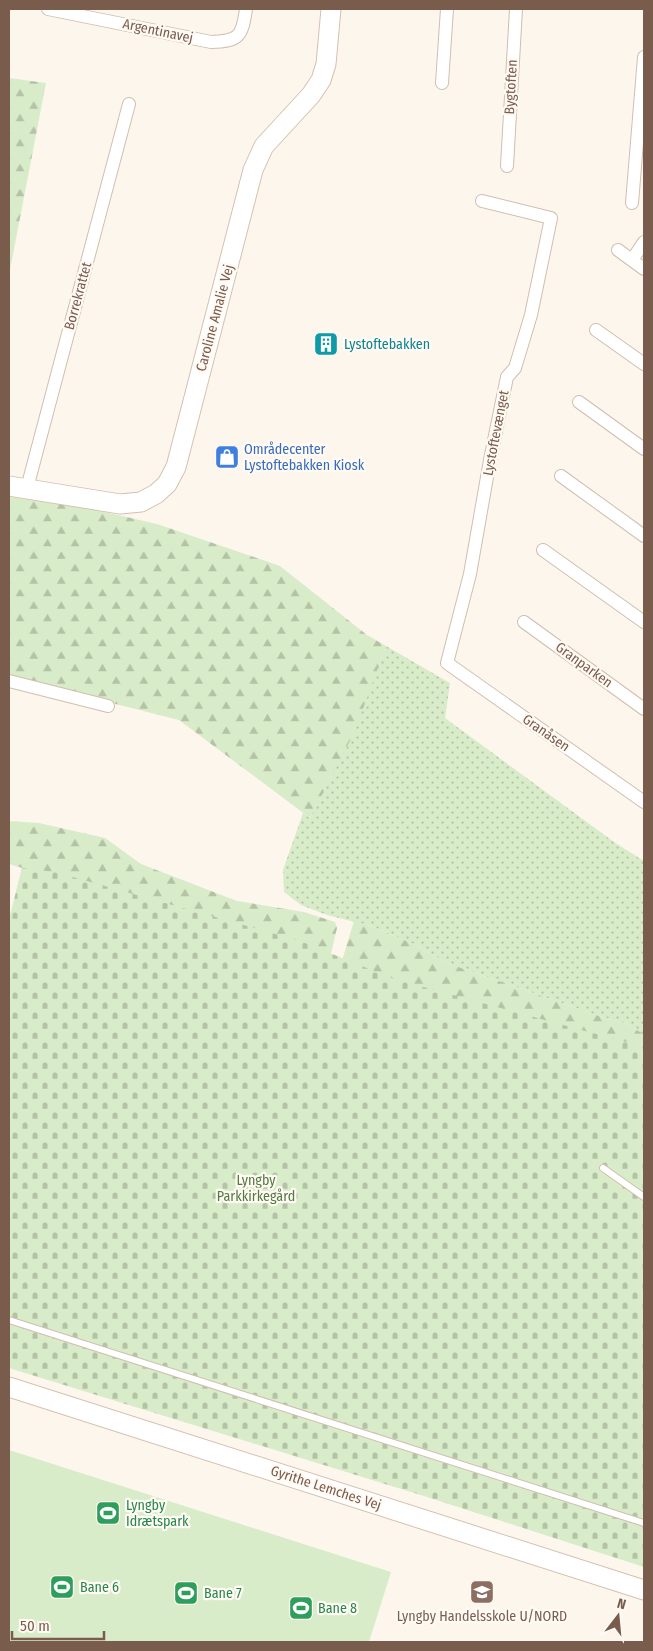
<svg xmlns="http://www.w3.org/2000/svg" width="653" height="1651" viewBox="0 0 653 1651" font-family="'Fira Sans Condensed',sans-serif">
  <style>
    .grass { fill: url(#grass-dots) }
    .forest { fill: url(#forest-firs) }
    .cemetery { fill: url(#cemetery-stones) }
    .pitch { fill: #d8ecc9 }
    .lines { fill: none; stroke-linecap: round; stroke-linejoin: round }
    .lane-casing { stroke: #d1beb0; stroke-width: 8 }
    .street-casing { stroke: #d1beb0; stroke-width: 14 }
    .secondary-casing { stroke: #d6c0b0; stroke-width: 21 }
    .lane { stroke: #fff; stroke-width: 6 }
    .street { stroke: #fff; stroke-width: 12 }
    .secondary { stroke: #fff; stroke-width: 19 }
    .labels { text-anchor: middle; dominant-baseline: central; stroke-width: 4.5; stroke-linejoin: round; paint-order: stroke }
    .street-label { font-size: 14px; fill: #7a5c4d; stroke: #fffaf3 }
    .culture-label { font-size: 14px; fill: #0d838f; stroke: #fffaf3; text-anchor: start }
    .shop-label { font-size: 14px; fill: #366cbe; stroke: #fffaf3; text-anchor: start }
    .park-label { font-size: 14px; fill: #537a41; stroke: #fffaf3 }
    .leisure-label { font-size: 14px; fill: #27864d; stroke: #fffaf3; text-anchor: start }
    .education-label { font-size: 14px; fill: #785e54; stroke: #fffaf3 }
  </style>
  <defs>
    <pattern id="grass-dots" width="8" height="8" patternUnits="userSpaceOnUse" patternTransform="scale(1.25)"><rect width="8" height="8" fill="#d8ecc9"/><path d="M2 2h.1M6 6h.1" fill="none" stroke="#b4c2a5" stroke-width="1.8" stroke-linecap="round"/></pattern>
    <pattern id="forest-firs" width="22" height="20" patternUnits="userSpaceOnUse" patternTransform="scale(1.25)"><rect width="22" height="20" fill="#d8ecc9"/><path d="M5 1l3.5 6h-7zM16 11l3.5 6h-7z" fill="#b4c2a5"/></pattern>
    <pattern id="cemetery-stones" width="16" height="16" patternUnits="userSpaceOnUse" patternTransform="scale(1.25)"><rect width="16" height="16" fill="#d8ecc9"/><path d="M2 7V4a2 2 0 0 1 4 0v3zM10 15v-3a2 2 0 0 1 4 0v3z" fill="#b4c2a5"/></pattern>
  </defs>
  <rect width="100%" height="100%" fill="#fdf6ec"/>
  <path class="grass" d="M 386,646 L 450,683 L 445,718 L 614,842 L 644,861 L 644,1047 L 643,1034 L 628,1024 L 596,1015 L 447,963 L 416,945 L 371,926 L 327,915 L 301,905 L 284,892 L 283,870 L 303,813 L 310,818 L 353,733 Z"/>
  <path class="forest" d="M 9,78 L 46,83 L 9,275 Z
    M 9,490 L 157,524 L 280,566 L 367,635 L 386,646 L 354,733 L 310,818 L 179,720 L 9,677 Z
    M 9,821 L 39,823 L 105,838 L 141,864 L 237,901 L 304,912 L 335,922 L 337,928 L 329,962 L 9,920 L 22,868 L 9,864 Z
    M 354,921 L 371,926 L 416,945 L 447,963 L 596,1015 L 628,1024 L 643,1034 L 644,1047 L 630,1074 L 341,964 Z"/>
  <path class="cemetery" d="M 22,868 L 55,872 L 300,941 L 394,979 L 644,1047 L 644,1567 L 424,1496 L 9,1368 L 9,920 Z"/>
  <path class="pitch" d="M 9,1450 L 391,1572 L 369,1642 L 9,1642 Z"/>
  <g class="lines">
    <defs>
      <path id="lane" d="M 603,1168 L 644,1197
        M 9,1320 L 644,1523"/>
      <path id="street" d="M 48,9 L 211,42 C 239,41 242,37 246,9
        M 442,83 L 447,9
        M 507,166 L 516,9
        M 482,201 L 551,218 L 531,315 L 515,368 L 507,377 L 490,460 L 470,574 L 447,663 L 644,802
        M 632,203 L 644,57
        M 618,250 L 644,269
        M 632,260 L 644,242
        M 596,330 L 644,364
        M 579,402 L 644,449
        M 561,476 L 644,536
        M 27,488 L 129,104
        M 543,550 L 644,622
        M 524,622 L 644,709
        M 9,681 L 108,706"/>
      <path id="secondary" d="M 9,486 L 120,504 L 141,502 L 156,494 L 167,484 L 176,467 L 253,170 L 264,146 L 311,95 L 321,80 L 326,64 L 331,9
        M 9,1387 L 644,1590"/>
    </defs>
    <use href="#lane" class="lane-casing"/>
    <use href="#street" class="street-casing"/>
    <use href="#secondary" class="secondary-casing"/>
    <use href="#lane" class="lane"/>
    <use href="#street" class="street"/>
    <use href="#secondary" class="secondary"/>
  </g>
  <defs>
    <symbol id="building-square" viewBox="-11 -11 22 22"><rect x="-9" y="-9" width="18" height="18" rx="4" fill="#0f9aa8" stroke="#fffaf3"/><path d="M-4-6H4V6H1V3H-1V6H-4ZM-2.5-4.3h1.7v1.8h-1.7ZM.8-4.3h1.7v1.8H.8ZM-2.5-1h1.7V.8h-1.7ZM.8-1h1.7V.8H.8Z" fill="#fff"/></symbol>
    <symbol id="shop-square" viewBox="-11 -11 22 22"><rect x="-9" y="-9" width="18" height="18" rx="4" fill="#3f7fe0" stroke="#fffaf3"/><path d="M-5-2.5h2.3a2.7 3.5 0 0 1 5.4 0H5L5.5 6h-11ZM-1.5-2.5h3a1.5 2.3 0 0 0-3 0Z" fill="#fff"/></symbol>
    <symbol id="stadium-square" viewBox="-11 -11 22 22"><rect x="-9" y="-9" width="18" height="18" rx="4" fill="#2e9e5b" stroke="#fffaf3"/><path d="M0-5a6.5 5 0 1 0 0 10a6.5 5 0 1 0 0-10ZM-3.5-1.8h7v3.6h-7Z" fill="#fff"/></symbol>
    <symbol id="school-square" viewBox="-11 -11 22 22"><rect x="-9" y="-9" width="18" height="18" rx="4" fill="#8d6e63" stroke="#fffaf3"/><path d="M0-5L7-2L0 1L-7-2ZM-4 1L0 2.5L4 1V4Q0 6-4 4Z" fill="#fff"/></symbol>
  </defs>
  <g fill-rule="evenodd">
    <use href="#building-square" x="312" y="330" width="28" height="28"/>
    <use href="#shop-square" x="213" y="443" width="28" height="28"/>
    <use href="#stadium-square" x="94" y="1499" width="28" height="28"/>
    <use href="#stadium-square" x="48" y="1573" width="28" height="28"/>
    <use href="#school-square" x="468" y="1578" width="28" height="28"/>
    <use href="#stadium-square" x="172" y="1579" width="28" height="28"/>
    <use href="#stadium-square" x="287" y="1594" width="28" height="28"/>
  </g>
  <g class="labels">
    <g class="street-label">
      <text transform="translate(158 31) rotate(12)">Argentinavej</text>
      <text transform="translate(511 87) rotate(-87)">Bygtoften</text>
      <text transform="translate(78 296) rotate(-75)">Borrekrattet</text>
      <text transform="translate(215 318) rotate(-75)">Caroline Amalie Vej</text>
      <text transform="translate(496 433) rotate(-79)">Lystoftevænget</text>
      <text transform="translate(584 665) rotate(36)">Granparken</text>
      <text transform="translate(546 733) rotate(35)">Granåsen</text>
      <text transform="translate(326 1488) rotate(18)">Gyrithe Lemches Vej</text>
    </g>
    <g class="culture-label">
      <text x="344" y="344">Lystoftebakken</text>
    </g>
    <g class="shop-label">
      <text x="244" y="449">Områdecenter<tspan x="244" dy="16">Lystoftebakken Kiosk</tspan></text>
    </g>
    <g class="park-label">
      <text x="256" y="1180">Lyngby<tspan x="256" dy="16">Parkkirkegård</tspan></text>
    </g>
    <g class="leisure-label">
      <text x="126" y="1505">Lyngby<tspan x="126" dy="16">Idrætspark</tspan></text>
      <text x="80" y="1587">Bane 6</text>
      <text x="204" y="1593">Bane 7</text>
      <text x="318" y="1608">Bane 8</text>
    </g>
    <g class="education-label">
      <text x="482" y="1616">Lyngby Handelsskole U/NORD</text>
    </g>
  </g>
  <rect width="653" height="1651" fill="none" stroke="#7a5c4d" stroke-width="20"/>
  <g transform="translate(618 1616) rotate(16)" stroke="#fffaf3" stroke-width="4" paint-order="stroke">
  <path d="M0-4L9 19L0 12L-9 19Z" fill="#7a5c4d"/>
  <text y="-8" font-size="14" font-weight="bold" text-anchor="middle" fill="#7a5c4d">N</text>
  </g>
  <path d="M12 1631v8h92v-8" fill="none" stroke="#7a5c4d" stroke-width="2.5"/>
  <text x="20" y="1631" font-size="15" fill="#7a5c4d" stroke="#fffaf3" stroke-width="4" paint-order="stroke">50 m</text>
</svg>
